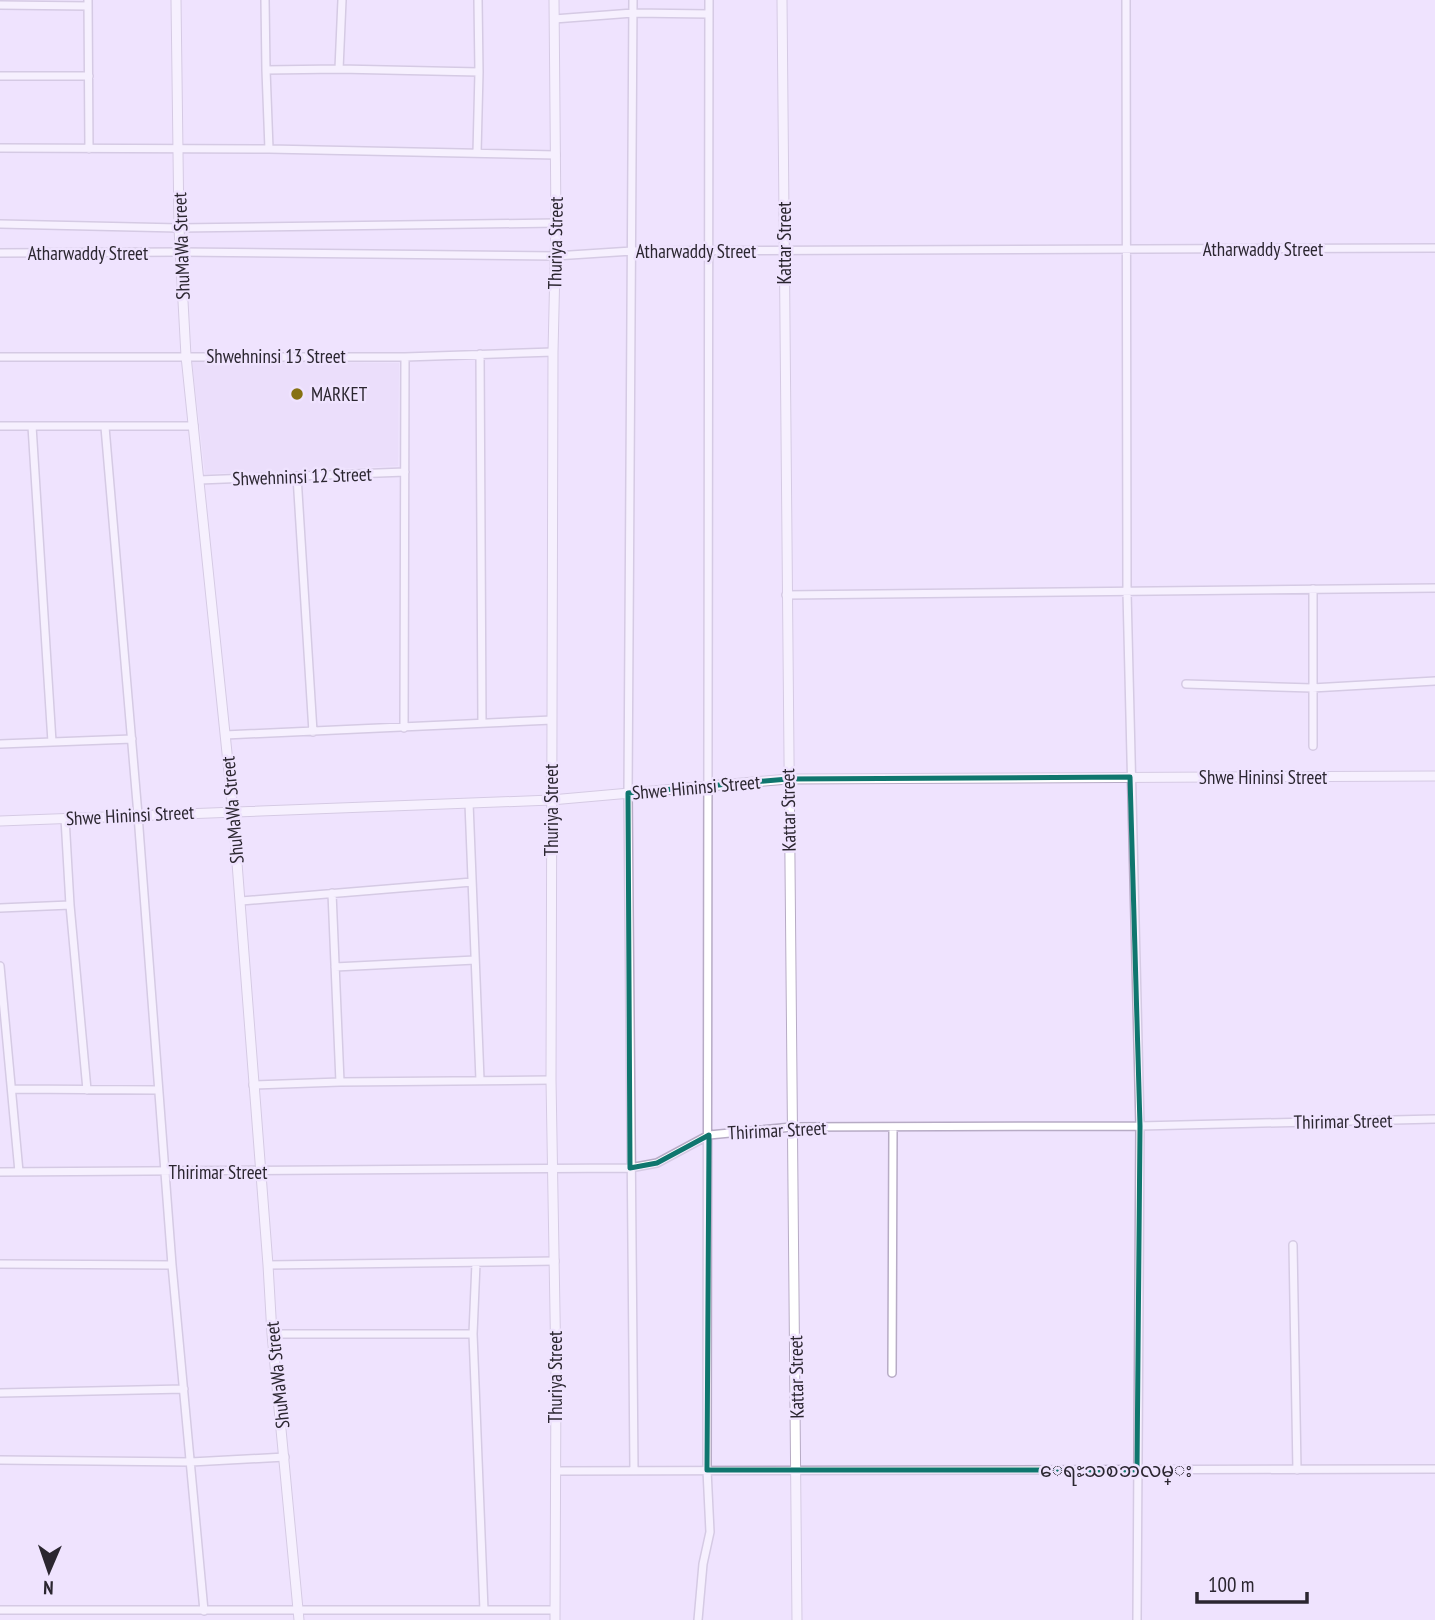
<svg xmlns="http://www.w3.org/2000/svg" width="1435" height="1620" viewBox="0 0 1435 1620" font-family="'PT Sans Narrow','Noto Sans Myanmar',sans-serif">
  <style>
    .built { fill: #e6d7f8 }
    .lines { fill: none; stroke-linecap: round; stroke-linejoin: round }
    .minor-casing { stroke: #b7abc5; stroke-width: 10 }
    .tertiary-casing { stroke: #b7abc5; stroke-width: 11 }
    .minor { stroke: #fff; stroke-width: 7 }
    .tertiary { stroke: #fff; stroke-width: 9 }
    .marked { fill: none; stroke: #0f766e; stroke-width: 5; stroke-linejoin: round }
    .poi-dot { fill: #867112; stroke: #efe3fe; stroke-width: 2.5 }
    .labels { text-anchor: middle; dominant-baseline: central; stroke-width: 5; stroke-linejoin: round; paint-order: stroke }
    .street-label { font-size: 19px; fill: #2b2630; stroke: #efe3fe }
    .poi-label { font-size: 19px; fill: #2b2630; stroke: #efe3fe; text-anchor: start }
  </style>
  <rect width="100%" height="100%" fill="#efe3fe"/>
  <path class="built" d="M 192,361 L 399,363 L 398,466 L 205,474 Z"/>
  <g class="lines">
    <defs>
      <path id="minor" d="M 88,0 L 89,149
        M 265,0 L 266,70 L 339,69 L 479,72 L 478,0
        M 633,0 L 628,793 L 634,1470
        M 1126,0 L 1127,592 L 1140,1126 L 1137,1620
        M 0,5 L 88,6
        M 554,19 L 633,13 L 709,14
        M 339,69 L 342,0
        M 266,70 L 269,149
        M 0,76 L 89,76
        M 0,148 L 269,149 L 556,155
        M 477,153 L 479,72
        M 0,224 L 179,228 L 556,223
        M 0,253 L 181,252 L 555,256 L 632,251 L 1435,248
        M 480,354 L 482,723
        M 0,357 L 405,357 L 553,352
        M 0,426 L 194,426
        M 32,426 L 52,742
        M 105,427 L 138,815 L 172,1265 L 204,1611
        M 297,476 L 313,732
        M 199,480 L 405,472
        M 1313,589 L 1313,746
        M 786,595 L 1435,588
        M 1186,684 L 1312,688 L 1435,681
        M 404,728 L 405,357
        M 225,735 L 552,720
        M 0,744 L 132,739
        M 469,803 L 480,1080
        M 65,818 L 70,905
        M 332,893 L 340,1082
        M 241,901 L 472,882
        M 0,908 L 70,905 L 87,1090
        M 0,966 L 19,1172
        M 335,967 L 475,960
        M 253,1085 L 340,1082 L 551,1080
        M 13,1089 L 158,1090
        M 0,1172 L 630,1168 L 657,1163 L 709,1135 L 792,1127 L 1140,1126 L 1435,1119
        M 1293,1245 L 1297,1470
        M 0,1264 L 172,1265
        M 268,1265 L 555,1261
        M 272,1334 L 473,1334 L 476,1263
        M 473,1334 L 484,1610
        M 892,1373 L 893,1127
        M 0,1393 L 184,1389
        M 0,1460 L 191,1462 L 285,1457
        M 555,1471 L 1435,1469
        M 0,1610 L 555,1610
        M 698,1620 L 703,1564 L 710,1532 L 707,1470 L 709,0"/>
      <path id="tertiary" d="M 176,0 L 179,228 L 186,356 L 233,811 L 268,1265 L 272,1334 L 299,1620
        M 554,0 L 556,223 L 553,352 L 551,1080 L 556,1371 L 555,1620
        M 782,0 L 797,1620
        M 0,821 L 551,800 L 788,779 L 1435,776"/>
    </defs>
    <use href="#minor" class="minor-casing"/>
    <use href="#tertiary" class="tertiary-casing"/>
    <use href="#minor" class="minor"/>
    <use href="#tertiary" class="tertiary"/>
  </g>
  <path d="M0 0H1435V1620H0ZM 1130,777 L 1140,1126 L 1137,1470 L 707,1470 L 709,1135 L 657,1163 L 630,1168 L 628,793 L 788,779 Z" fill="#efe3fe" fill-opacity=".55" fill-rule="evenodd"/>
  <path class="marked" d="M 1130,777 L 1140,1126 L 1137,1470 L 707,1470 L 709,1135 L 657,1163 L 630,1168 L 628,793 L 788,779 Z"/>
  <circle class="poi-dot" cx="297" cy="394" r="7"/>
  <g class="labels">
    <g class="street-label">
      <text transform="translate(555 243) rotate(-89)">Thuriya Street</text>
      <text transform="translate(784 243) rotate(-90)">Kattar Street</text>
      <text transform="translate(181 246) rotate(-92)">ShuMaWa Street</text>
      <text x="1263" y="249">Atharwaddy Street</text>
      <text x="696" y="251">Atharwaddy Street</text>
      <text x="88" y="253">Atharwaddy Street</text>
      <text x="276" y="356">Shwehninsi 13 Street</text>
      <text transform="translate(302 476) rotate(-2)">Shwehninsi 12 Street</text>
      <text x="1263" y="777">Shwe Hininsi Street</text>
      <text transform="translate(696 787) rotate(-5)">Shwe Hininsi Street</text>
      <text transform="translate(232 810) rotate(-95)">ShuMaWa Street</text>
      <text transform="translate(551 810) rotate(-90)">Thuriya Street</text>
      <text transform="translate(788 810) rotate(-91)">Kattar Street</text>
      <text transform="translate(130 815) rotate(-3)">Shwe Hininsi Street</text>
      <text transform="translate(1343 1121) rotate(-1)">Thirimar Street</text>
      <text transform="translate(777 1130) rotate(-3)">Thirimar Street</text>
      <text x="218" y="1172">Thirimar Street</text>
      <text transform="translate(277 1375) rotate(-96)">ShuMaWa Street</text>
      <text transform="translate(555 1377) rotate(-90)">Thuriya Street</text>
      <text transform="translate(796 1377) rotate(-91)">Kattar Street</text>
      <text x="1116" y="1470">ေရႊသစၥာလမ္း</text>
    </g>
    <g class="poi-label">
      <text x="311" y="394">MARKET</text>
    </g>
  </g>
  <g transform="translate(49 1571) rotate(182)" stroke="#efe3fe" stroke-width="5" paint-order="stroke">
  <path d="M0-5L12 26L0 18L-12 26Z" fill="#2b2630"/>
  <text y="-10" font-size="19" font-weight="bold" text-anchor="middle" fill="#2b2630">N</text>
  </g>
  <path d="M1197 1592v10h110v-10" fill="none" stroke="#2b2630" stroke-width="3.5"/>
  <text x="1208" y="1592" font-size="21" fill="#2b2630" stroke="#efe3fe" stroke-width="5" paint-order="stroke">100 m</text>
</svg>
